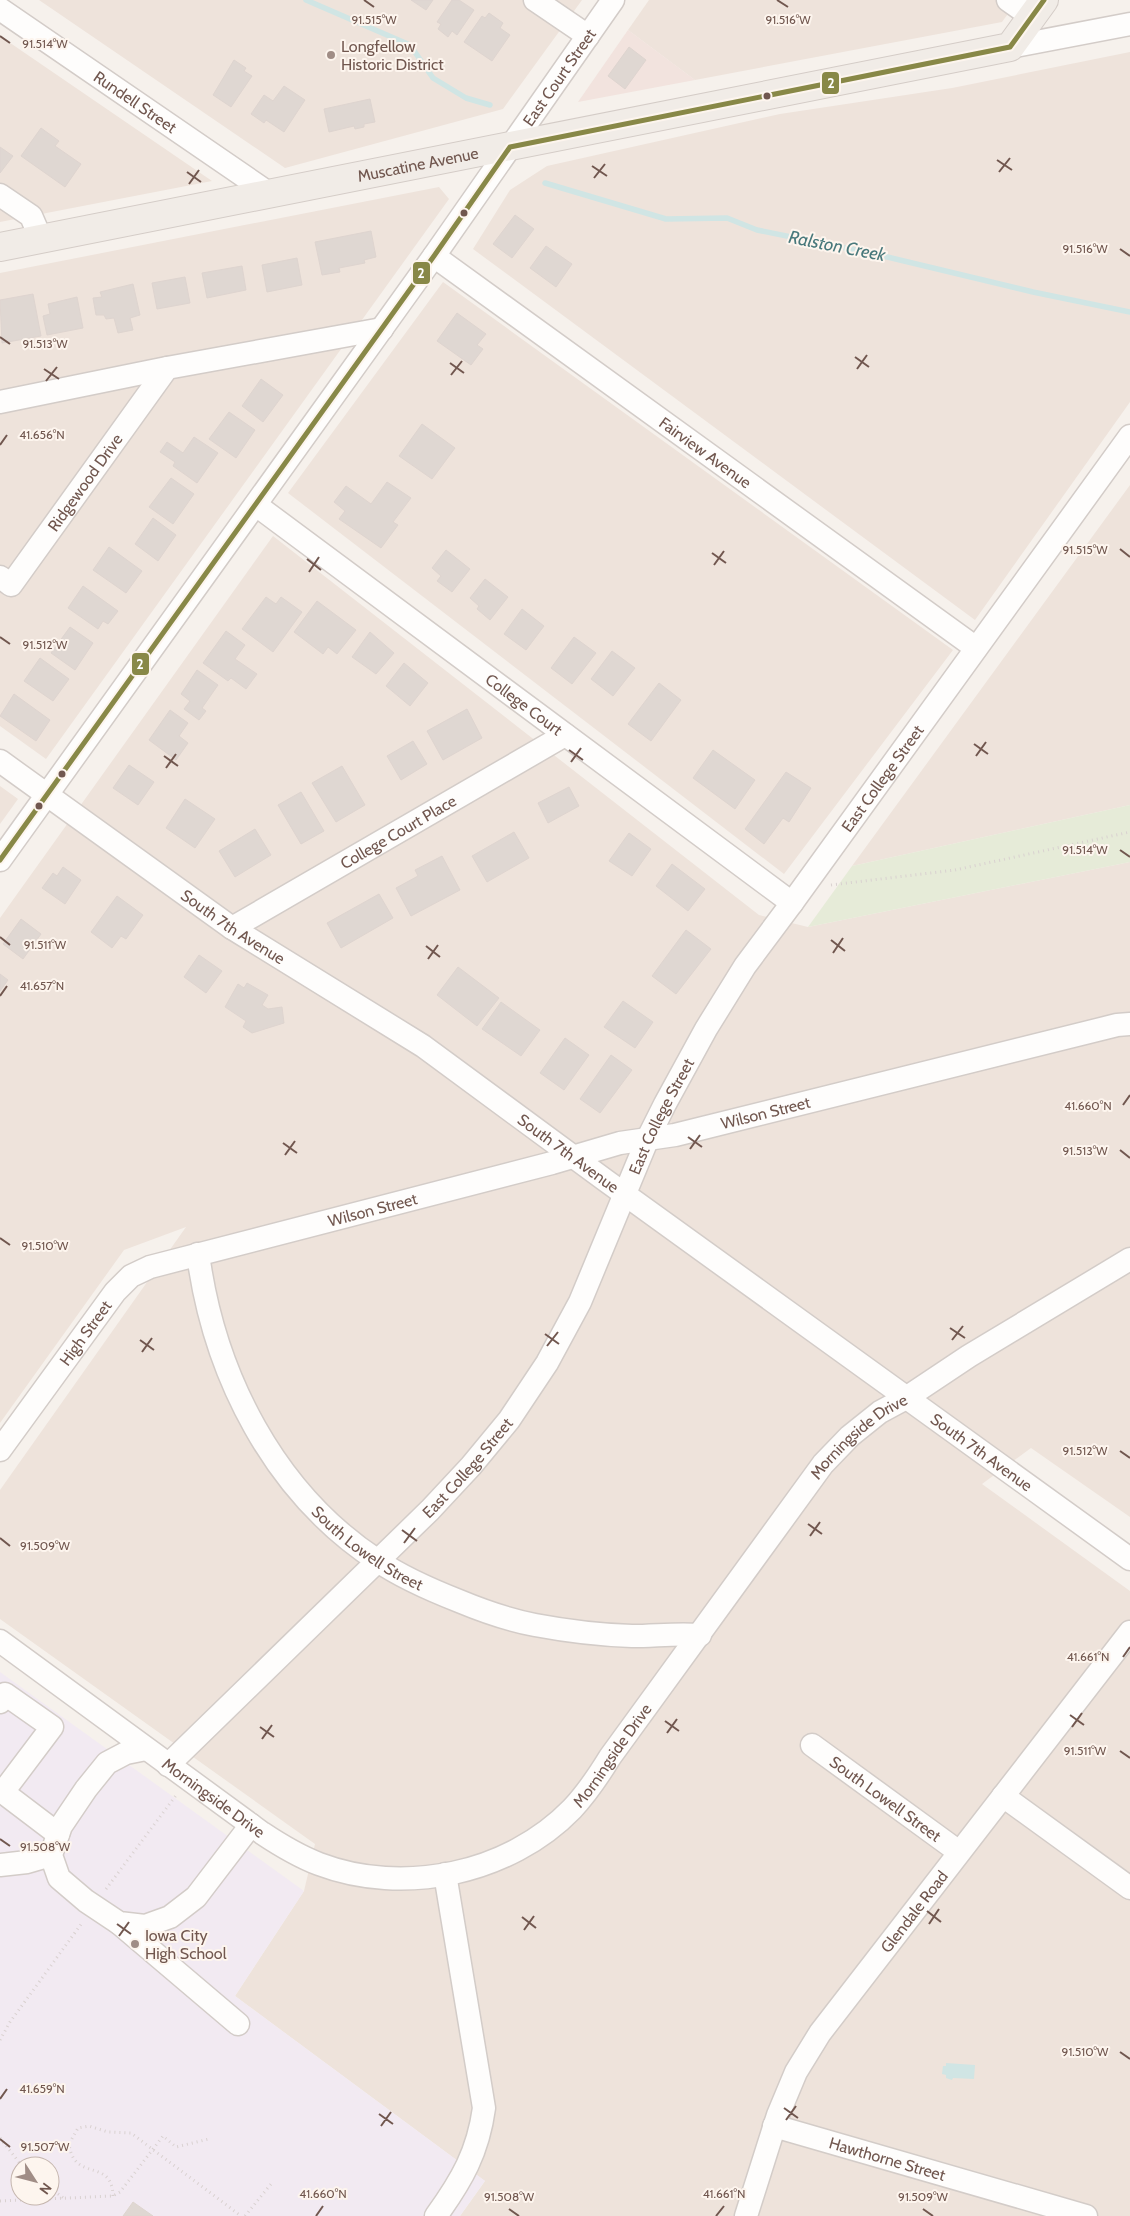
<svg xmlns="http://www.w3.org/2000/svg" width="1130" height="2216" viewBox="0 0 1130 2216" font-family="Cabin,sans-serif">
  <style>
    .residential { fill: #eee3db }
    .commercial { fill: #f2e3de }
    .education { fill: #f2eaf2; fill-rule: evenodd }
    .green { fill: #e6ebd8 }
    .water { fill: #d0e5e4 }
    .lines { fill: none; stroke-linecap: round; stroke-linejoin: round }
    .stream { stroke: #d0e5e4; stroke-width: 5.5 }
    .building { fill: #dfd7d2; stroke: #ded4cf }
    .minor-casing { stroke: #d3ccc8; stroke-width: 25 }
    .major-casing { stroke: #d4ccc7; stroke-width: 30 }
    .path { stroke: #d9d1d0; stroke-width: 3; stroke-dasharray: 1 4; stroke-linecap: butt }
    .minor { stroke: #fefdfc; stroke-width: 22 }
    .major { stroke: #f1ece7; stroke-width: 28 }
    .bus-1-casing { stroke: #fdf5ee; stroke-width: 9 }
    .bus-1 { stroke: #888847; stroke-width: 5 }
    .ticks { fill: none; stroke: #71574f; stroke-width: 2 }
    .poi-dot { fill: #a08d86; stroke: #fdf5ee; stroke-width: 2 }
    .bus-dot { fill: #71574f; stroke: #fdf5ee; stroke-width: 2 }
    .labels { text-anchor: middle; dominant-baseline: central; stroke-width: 4; stroke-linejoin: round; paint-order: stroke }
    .poi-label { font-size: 16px; fill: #71574f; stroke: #fdf5ee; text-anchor: start }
    .street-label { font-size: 16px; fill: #71574f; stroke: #fdf5ee }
    .water-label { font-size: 18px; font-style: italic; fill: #48787b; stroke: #fdf5ee }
    .ticks-label { font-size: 12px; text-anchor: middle; fill: #71574f; stroke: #fdf5ee; stroke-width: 4; stroke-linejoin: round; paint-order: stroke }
    .line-badge { stroke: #fdf5ee; stroke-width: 2 }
    .badge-label { font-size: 14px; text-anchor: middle; font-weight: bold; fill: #fff }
  </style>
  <rect width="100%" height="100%" fill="#f6f1ec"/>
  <path class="residential" d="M 39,0 L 582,0 L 503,109 L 285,168 Z
    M 649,0 L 1018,0 L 1002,22 L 695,80 L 628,30 Z
    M 0,36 L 212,181 L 0,222 Z
    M 1130,52 L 1130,402 L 975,620 L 473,249 L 510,190 L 547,166 L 780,114 L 952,88 Z
    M 439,187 L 449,199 L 46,759 L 0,726 L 0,273 Z
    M 443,282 L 953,650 L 784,874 L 288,493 Z
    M 1130,485 L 1130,805 L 852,866 Z
    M 273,536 L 759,915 L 808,927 L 1130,862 L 1130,1517 L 1031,1448 L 982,1484 L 1130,1591 L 1130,2216 L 460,2216 L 485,2181 L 235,1996 L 304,1891 L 315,1844 L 0,1619 L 0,1490 L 186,1227 L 124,1250 L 0,1423 L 0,918 Z
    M 0,786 L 18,799 L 0,824 Z"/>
  <path class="commercial" d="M 628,30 L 695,80 L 578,102 Z"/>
  <path class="education" d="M 0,1672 L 304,1891 L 235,1996 L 485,2181 L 460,2216 L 0,2216 ZM 20,2166 L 50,2166 L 50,2196 L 20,2196 Z"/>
  <path class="green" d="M 1130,805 L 1130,862 L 808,927 L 852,866 Z"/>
  <path class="water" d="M 946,2063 L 975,2065 L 974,2079 L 953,2078 L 952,2080 L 946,2078 L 946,2075 L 942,2074 L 943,2066 L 946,2066 Z"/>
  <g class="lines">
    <path class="stream" d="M 306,0 L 410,45 L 433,78 L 466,98 L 490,105
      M 545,183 L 666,219 L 727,218 L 757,230 L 875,254 L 1033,292 L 1130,312"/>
  </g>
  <path class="building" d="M 411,0 L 433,0 L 426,10 Z
    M 452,0 L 459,0 L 474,10 L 457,35 L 452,31 L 448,37 L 438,29 L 441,24 L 437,22 Z
    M 489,13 L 503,23 L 500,28 L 510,35 L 492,61 L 464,42 L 482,16 L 485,18 Z
    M 629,47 L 646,60 L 625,89 L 608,76 Z
    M 234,60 L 246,68 L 244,71 L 252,76 L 231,107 L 213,95 Z
    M 284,86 L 305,100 L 284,132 L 266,120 L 264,123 L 251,114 L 264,95 L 273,101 Z
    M 370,99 L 375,122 L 364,124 L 364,127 L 355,129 L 354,126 L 329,132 L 324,109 Z
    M 41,128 L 59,141 L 55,146 L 81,164 L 65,187 L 21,156 Z
    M 0,147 L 13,156 L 0,173 Z
    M 515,215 L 534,229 L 512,258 L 493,244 Z
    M 371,231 L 376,257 L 364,260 L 365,263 L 339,268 L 340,272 L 322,275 L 315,242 Z
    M 546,246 L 572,264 L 556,287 L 530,268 Z
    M 297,258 L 302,285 L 267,292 L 262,265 Z
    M 242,266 L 246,290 L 207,298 L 202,273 Z
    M 185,277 L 190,303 L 157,309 L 152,283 Z
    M 133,284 L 140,315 L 130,318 L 133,330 L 118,333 L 114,318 L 106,319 L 104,315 L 96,315 L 93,298 L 102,297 L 100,292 Z
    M 33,294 L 41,336 L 2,343 L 0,300 Z
    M 77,297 L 83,328 L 47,335 L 43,316 L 50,314 L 48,304 Z
    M 457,313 L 486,334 L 477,345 L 483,349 L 471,365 L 437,341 Z
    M 261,379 L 283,395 L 263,422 L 242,406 Z
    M 229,412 L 255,430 L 236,458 L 209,439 Z
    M 422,424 L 455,448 L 432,479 L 399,456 Z
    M 194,437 L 218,453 L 197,483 L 173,466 L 175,462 L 160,452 L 167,442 L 183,453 Z
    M 171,478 L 194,494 L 173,524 L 149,507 Z
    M 387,482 L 411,498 L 393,522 L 398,525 L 381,548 L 339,519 L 345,511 L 334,502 L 346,486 L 371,504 Z
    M 153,518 L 176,535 L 158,561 L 135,544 Z
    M 109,547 L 142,571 L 126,593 L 93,570 Z
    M 446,550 L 470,569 L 452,592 L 437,581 L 441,576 L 432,568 Z
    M 485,579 L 508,597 L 490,620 L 477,609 L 479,606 L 470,598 Z
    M 83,586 L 118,611 L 108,624 L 103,621 L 98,629 L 68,608 Z
    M 266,597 L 276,604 L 281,597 L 302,612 L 273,652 L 242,629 Z
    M 317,601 L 356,630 L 337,654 L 328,647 L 323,654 L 294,632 Z
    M 522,609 L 544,626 L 526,650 L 504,634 Z
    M 70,627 L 93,643 L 75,670 L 51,653 Z
    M 226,631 L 245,645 L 235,659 L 257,674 L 246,689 L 231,678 L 228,681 L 203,663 Z
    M 370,632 L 394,653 L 376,674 L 352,657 Z
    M 574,637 L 596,653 L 572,684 L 551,668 Z
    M 612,651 L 635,668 L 613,696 L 591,679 Z
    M 40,658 L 69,679 L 53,701 L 24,681 Z
    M 404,663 L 428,683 L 410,706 L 386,686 Z
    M 197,670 L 218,685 L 202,708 L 206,711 L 199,720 L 184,709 L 190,701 L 181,694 Z
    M 659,683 L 681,700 L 651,741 L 628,724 Z
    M 14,694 L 50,720 L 36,741 L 0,716 Z
    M 467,709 L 482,738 L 443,760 L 427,731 Z
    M 170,710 L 188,723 L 179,736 L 188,743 L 176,760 L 149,740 Z
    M 413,741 L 427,764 L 401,780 L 387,756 Z
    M 713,750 L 755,780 L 735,809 L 693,778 Z
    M 129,765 L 154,782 L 138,805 L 113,788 Z
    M 342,766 L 365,805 L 336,822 L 312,783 Z
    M 786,772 L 811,788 L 789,822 L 783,818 L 764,844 L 745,829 Z
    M 569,787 L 579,806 L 548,823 L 538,803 Z
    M 301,792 L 324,831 L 301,844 L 278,805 Z
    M 185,799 L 215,819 L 195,848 L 166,828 Z
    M 255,829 L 271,855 L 235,877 L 219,851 Z
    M 514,832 L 529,858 L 487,882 L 472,856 Z
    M 629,833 L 651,849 L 632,876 L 609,861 Z
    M 442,856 L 460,890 L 411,916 L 396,888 L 418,876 L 415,870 Z
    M 672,864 L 705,889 L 688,911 L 656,886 Z
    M 63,867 L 81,880 L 65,904 L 42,888 L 53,873 L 57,876 Z
    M 379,894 L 393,918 L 341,948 L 327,923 Z
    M 117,896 L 143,915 L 126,939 L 121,936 L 112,948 L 91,932 Z
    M 21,919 L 41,934 L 23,959 L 3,944 Z
    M 686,930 L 711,949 L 676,994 L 652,976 Z
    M 199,955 L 222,971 L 206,993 L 184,977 Z
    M 458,967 L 499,998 L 477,1026 L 437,995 Z
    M 0,974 L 8,980 L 0,991 Z
    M 247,983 L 268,995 L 262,1005 L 268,1009 L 282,1007 L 284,1023 L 252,1033 L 243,1027 L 246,1021 L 225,1007 L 238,984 L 244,988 Z
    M 623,1001 L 653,1022 L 635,1048 L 604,1027 Z
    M 501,1002 L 540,1030 L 521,1056 L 482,1029 Z
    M 565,1038 L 589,1055 L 564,1090 L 540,1073 Z
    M 611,1055 L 632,1070 L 600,1113 L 580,1099 Z
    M 133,2202 L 153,2216 L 123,2216 Z"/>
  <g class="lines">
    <defs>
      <g id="minor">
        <path d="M 535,0 L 588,36"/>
        <path d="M 1008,0 L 1032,17"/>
        <path id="s1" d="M 0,9 L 270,194"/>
        <path d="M 1010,47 L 1130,24"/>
        <path d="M 0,195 L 31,216 L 41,239"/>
        <path id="s2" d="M 434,256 L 976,648"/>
        <path d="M 0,402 L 167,368"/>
        <path id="s3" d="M 256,505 L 792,903"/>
        <path id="s4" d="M 0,577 L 11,585 L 167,368 L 382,329"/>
        <path id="s5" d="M 0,761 L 232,928 L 423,1046 L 605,1180 L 1130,1559"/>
        <path id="s6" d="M 0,860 L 434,256 L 613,0"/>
        <path id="s7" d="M 232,928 L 565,735"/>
        <path id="s8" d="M 198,1254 C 214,1375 274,1493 378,1561 C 403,1578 431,1590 459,1601 C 483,1611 509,1620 535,1625 C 567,1631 599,1635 632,1636 C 655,1636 677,1633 700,1635"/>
        <path id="s9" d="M 0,1450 L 115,1292 L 131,1276 L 150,1267 L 552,1163 L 620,1143 L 675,1135 L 1117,1025 L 1130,1024"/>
        <path id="s10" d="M 0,1641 L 262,1833 C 280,1845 298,1856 319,1864 C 403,1896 509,1874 572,1809 C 587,1793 599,1775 610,1757 L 823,1464 L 850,1436 L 880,1412 L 906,1398 L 969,1356 L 1130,1259"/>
        <path d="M 0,1702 L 5,1694 L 52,1727 L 3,1792"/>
        <path id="s11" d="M 812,1745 L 959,1852"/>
        <path d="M 146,1749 L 126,1753 L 107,1763 L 86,1789 L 61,1826 L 51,1855 L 59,1878 L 86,1901 L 119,1923 L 145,1926 L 170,1917 L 196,1897 L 251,1825"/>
        <path id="s12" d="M 168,1765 L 430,1510 L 471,1466 L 509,1420 L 547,1363 L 580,1302 L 648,1138 L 665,1104 L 706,1029 L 745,966 L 792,903 L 1130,436"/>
        <path d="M 0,1790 L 58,1834"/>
        <path d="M 1003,1796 L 1130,1888"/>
        <path d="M 0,1865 L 27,1862 L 51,1855"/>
        <path d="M 119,1923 L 238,2024"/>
        <path id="s13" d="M 774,2126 L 1086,2216"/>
        <path d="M 436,2216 C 462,2180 478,2152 484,2108 L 445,1874"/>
        <path id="s14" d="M 746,2216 L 778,2115 L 796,2072 L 820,2033 L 1130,1632"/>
      </g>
      <g id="major">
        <path id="s15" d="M 0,247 L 1010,47 L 1044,0"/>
      </g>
    </defs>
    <use href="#minor" class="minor-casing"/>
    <use href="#major" class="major-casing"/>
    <path class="path" d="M 831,885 L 955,870 L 1130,832
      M 106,1889 L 177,1794
      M 0,2040 L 10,2022 L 82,1923
      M 0,2138 L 22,2166
      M 50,2188 L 65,2199
      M 113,2196 C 112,2157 74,2183 69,2144 L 78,2128 L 89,2126 L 108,2132 L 131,2133 L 241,2216
      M 0,2201 L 113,2196 L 120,2192 L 163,2136 L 176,2147 L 209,2139
      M 245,2216 L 271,2184"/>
    <use href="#minor" class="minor"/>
    <use href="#major" class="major"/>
    <defs>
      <path id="bus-1" d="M 0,860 L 434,256 L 510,147 L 1010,47 L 1044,0"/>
    </defs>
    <use href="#bus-1" class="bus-1-casing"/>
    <use href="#bus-1" class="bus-1"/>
  </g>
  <path class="ticks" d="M 364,0 L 374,7M 777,0 L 788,7M 0,36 L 10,43M 997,160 L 1012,170M 592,166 L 607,176M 187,172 L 201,182M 999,172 L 1010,158M 594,178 L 605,164M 189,184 L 199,170M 1120,249 L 1130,256M 0,337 L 10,344M 855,357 L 869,367M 450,363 L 464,373M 44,369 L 59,379M 857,369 L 867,355M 451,375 L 462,361M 46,381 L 57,367M 0,445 L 7,435M 1120,549 L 1130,557M 712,553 L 726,563M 307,559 L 321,570M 714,565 L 724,551M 309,572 L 319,557M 0,637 L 10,644M 974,744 L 988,754M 569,750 L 583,760M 164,756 L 178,766M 976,756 L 986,742M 571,762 L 581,748M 166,768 L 176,754M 1120,850 L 1130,857M 0,937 L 10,945M 831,940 L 845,951M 426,946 L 440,957M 833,953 L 843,938M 428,959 L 438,945M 0,996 L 7,986M 1123,1105 L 1130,1095M 688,1137 L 702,1147M 283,1143 L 297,1153M 690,1149 L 700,1135M 1120,1150 L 1130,1158M 285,1155 L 295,1141M 0,1238 L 10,1245M 950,1328 L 965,1338M 545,1334 L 559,1344M 140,1340 L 154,1350M 952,1340 L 963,1326M 547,1346 L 558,1332M 142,1352 L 152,1338M 1120,1451 L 1130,1458M 808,1524 L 822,1534M 402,1530 L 417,1541M 810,1536 L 820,1522M 0,1538 L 10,1546M 404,1543 L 415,1528M 1123,1657 L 1130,1647M 1070,1715 L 1084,1725M 665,1721 L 679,1731M 260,1727 L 274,1737M 1072,1727 L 1082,1713M 667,1733 L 677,1719M 262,1739 L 272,1725M 1120,1751 L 1130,1758M 0,1839 L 10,1846M 927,1911 L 941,1922M 522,1917 L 536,1928M 117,1924 L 131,1934M 929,1924 L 939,1909M 524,1930 L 534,1916M 119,1936 L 129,1922M 1120,2052 L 1130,2059M 0,2099 L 7,2089M 784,2108 L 798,2118M 379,2114 L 393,2124M 786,2120 L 796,2106M 381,2126 L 391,2112M 0,2139 L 10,2147M 509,2209 L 519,2216M 923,2209 L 933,2216M 316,2216 L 323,2206M 716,2216 L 724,2206"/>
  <g class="poi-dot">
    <circle cx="331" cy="55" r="5"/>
    <circle cx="135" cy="1944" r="5"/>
  </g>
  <g class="bus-dot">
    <circle cx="767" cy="96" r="4.5"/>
    <circle cx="464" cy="213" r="4.5"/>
    <circle cx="62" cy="774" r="4.5"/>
    <circle cx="39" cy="806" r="4.5"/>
  </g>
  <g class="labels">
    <g class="poi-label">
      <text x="341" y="46">Longfellow<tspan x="341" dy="18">Historic District</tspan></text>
      <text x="145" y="1935">Iowa City<tspan x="145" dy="18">High School</tspan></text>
    </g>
    <g class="street-label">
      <text stroke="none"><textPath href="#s6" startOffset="962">East Court Street</textPath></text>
      <text stroke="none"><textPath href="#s1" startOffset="164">Rundell Street</textPath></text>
      <text stroke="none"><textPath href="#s15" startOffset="426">Muscatine Avenue</textPath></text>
      <text stroke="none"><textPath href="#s2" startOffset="335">Fairview Avenue</textPath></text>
      <text stroke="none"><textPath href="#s4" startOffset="140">Ridgewood Drive</textPath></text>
      <text stroke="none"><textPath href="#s3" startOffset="334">College Court</textPath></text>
      <text stroke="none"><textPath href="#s12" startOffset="1231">East College Street</textPath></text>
      <text stroke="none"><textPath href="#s7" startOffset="192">College Court Place</textPath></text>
      <text stroke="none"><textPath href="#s5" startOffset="286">South 7th Avenue</textPath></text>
      <text stroke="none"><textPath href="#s9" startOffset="874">Wilson Street</textPath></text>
      <text stroke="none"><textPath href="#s12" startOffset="826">East College Street</textPath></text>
      <text stroke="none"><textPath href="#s5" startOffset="691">South 7th Avenue</textPath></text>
      <text stroke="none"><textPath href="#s9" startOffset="469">Wilson Street</textPath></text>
      <text stroke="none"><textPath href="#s9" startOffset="145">High Street</textPath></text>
      <text stroke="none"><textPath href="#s10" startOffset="1135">Morningside Drive</textPath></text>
      <text stroke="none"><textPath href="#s5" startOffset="1201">South 7th Avenue</textPath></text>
      <text stroke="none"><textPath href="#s12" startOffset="422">East College Street</textPath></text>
      <text stroke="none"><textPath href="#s8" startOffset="351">South Lowell Street</textPath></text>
      <text stroke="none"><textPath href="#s10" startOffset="730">Morningside Drive</textPath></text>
      <text stroke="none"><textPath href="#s10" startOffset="265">Morningside Drive</textPath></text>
      <text stroke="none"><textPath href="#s11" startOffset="91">South Lowell Street</textPath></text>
      <text stroke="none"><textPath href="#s14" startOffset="352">Glendale Road</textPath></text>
      <text stroke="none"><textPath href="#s13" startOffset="118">Hawthorne Street</textPath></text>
    </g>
    <g class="water-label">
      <text transform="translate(837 246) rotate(11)">Ralston Creek</text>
    </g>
  </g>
  <g class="ticks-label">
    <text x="788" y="24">91.516°W</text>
    <text x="374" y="24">91.515°W</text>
    <text x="45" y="48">91.514°W</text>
    <text x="1085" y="253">91.516°W</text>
    <text x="45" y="348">91.513°W</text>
    <text x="42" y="439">41.656°N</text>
    <text x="1085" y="554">91.515°W</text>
    <text x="45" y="649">91.512°W</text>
    <text x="1085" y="854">91.514°W</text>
    <text x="45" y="949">91.511°W</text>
    <text x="42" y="990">41.657°N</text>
    <text x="1088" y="1110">41.660°N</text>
    <text x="1085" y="1155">91.513°W</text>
    <text x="45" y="1250">91.510°W</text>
    <text x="1085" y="1455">91.512°W</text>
    <text x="45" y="1550">91.509°W</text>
    <text x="1088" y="1661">41.661°N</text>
    <text x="1085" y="1755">91.511°W</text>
    <text x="45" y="1851">91.508°W</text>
    <text x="1085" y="2056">91.510°W</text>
    <text x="42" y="2093">41.659°N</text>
    <text x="45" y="2151">91.507°W</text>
    <text x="323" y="2198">41.660°N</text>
    <text x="724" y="2198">41.661°N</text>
    <text x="509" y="2201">91.508°W</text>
    <text x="923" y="2201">91.509°W</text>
  </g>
  <g class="line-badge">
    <rect x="821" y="71" width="19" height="24" rx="5" fill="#888847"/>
    <rect x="412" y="261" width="19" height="24" rx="5" fill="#888847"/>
    <rect x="131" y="652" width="19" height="24" rx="5" fill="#888847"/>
  </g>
  <g class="badge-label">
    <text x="831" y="88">2</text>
    <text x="421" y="278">2</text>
    <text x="140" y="669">2</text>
  </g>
  <g transform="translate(35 2181) rotate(126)"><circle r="24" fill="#fdf5ee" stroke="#c5b6ae"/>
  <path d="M0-4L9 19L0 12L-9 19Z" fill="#a08d86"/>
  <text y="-8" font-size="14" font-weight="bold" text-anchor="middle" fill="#71574f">N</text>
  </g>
</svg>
